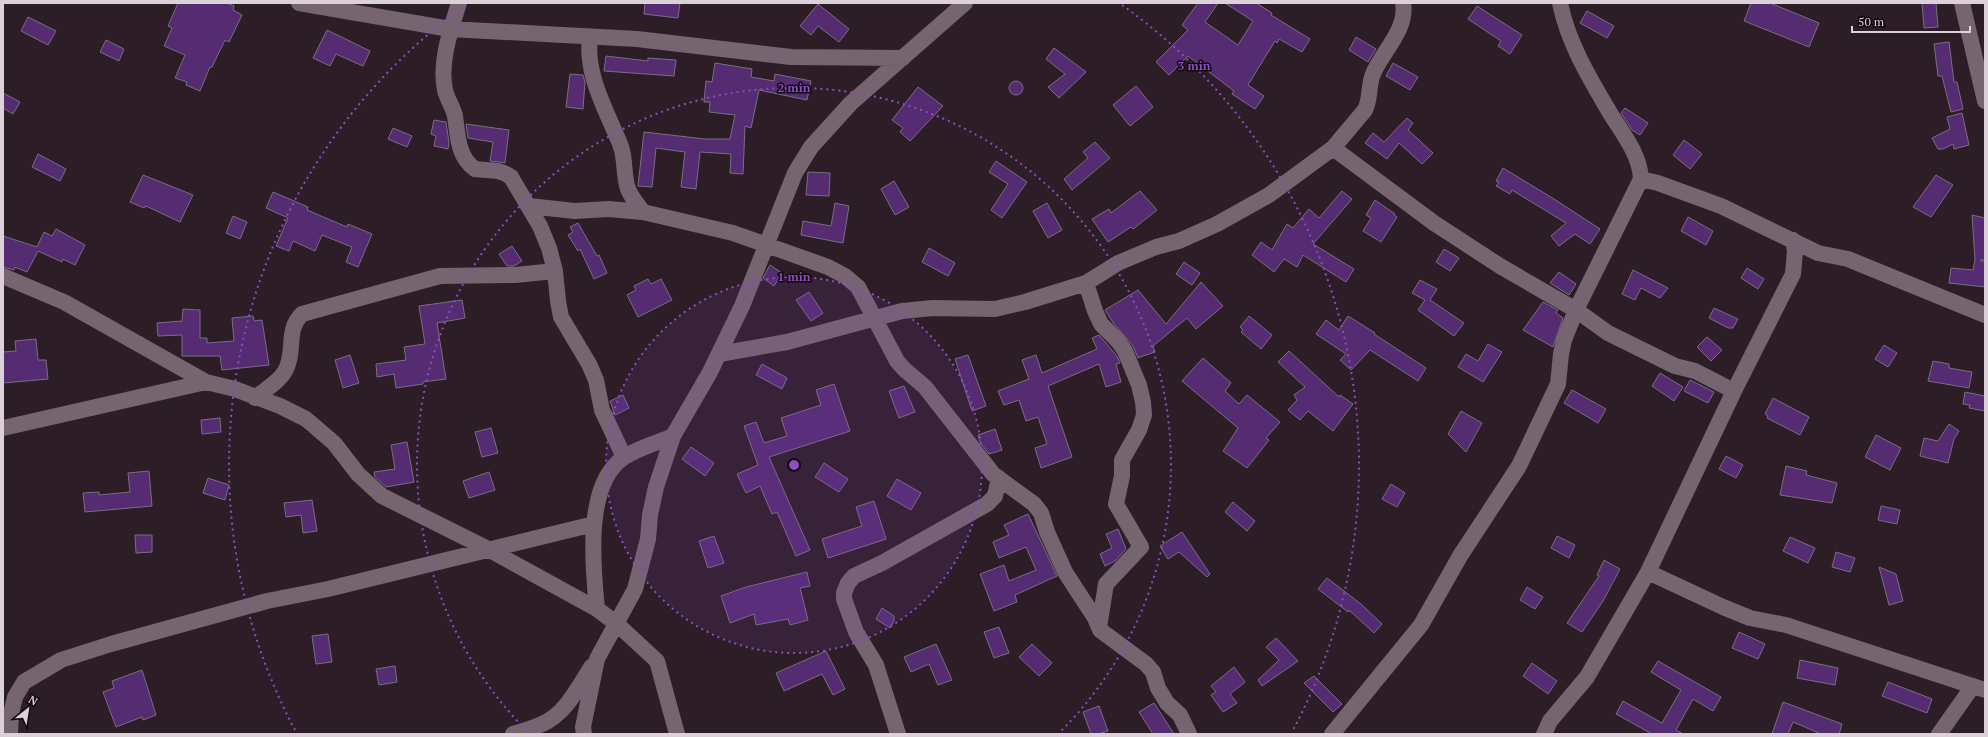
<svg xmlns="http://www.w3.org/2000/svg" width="1988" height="737" viewBox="0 0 1988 737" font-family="'PT Serif',serif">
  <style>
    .building { fill: #552b71; stroke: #796f81 }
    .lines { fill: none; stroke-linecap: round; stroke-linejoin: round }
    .street { stroke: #766470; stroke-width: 16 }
    .ring { fill: none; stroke: #8e4dc4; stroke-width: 2; stroke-dasharray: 2 4 }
    .centre { fill: #8e4dc4; stroke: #10090e; stroke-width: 2 }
    .ring-label { font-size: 12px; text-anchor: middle; font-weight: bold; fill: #8e4dc4; stroke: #10090e; stroke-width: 3; stroke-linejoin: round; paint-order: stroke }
  </style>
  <rect width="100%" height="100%" fill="#2c1d27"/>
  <path class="building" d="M 178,3 L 227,3 L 234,6 L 233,10 L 242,15 L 229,42 L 225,40 L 212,67 L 210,67 L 200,91 L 186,85 L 187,82 L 175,78 L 185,55 L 164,46 L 172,28 L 168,26 Z
    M 645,3 L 680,3 L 678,18 L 644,14 Z
    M 1198,3 L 1218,3 L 1205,22 L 1238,45 L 1253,21 L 1225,3 L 1256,3 L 1272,13 L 1271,15 L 1310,39 L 1302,52 L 1279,39 L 1277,43 L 1275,41 L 1248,85 L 1264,96 L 1255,109 L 1232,94 L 1234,91 L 1188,56 L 1169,75 L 1156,62 L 1188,30 L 1182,25 Z
    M 1751,3 L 1770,3 L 1819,23 L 1809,47 L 1744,21 Z
    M 1922,3 L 1936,3 L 1938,27 L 1924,28 Z
    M 818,4 L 849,29 L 839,42 L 818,26 L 811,35 L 800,26 Z
    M 1477,6 L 1522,35 L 1510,54 L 1498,46 L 1501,41 L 1468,19 Z
    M 1587,11 L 1614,26 L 1607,38 L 1580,23 Z
    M 28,17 L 56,31 L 48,45 L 21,31 Z
    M 327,30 L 370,51 L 363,66 L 336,54 L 330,66 L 313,58 Z
    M 1356,37 L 1376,49 L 1368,62 L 1349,50 Z
    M 106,40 L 124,49 L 119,61 L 100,52 Z
    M 1949,42 L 1954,82 L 1957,82 L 1963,109 L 1951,112 L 1942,76 L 1938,76 L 1934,44 Z
    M 1054,48 L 1086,72 L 1059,98 L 1048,87 L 1065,74 L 1046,59 Z
    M 606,56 L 648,61 L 648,58 L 676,60 L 674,76 L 604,71 Z
    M 715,63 L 752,69 L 751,77 L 774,81 L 775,74 L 811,81 L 807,100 L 759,90 L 751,128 L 745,126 L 743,174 L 730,173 L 731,154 L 700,152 L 696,189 L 681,187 L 685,152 L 656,148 L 652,187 L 638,186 L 644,132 L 705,139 L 730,139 L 735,115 L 709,112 L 710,102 L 704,102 L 706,81 L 712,82 Z
    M 1393,63 L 1418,77 L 1410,90 L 1386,76 Z
    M 570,74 L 583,75 L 585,82 L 583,109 L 566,107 Z
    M1009 88a7 7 0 1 1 14 0a7 7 0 1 1-14 0Z
    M 1136,86 L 1153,107 L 1130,126 L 1113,105 Z
    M 918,87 L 943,106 L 910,141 L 900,132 L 903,128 L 892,120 Z
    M 3,93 L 20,102 L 13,114 L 3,108 Z
    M 1625,108 L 1648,123 L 1640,135 L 1632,130 L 1621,113 Z
    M 1962,113 L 1969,145 L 1954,149 L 1953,144 L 1943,149 L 1938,149 L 1932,138 L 1950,129 L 1947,117 Z
    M 1407,118 L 1413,123 L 1408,130 L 1433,153 L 1422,164 L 1399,143 L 1387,159 L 1365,143 L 1373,133 L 1384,142 Z
    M 434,120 L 446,122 L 449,143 L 448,149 L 434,146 L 436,136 L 431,134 Z
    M 466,124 L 509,130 L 505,163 L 490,161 L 493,142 L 468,138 Z
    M 393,128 L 412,136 L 407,147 L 388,139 Z
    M 1684,140 L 1702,154 L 1690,169 L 1673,155 Z
    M 1095,142 L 1110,158 L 1072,190 L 1064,179 L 1088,158 L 1083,152 Z
    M 38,154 L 66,169 L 60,181 L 32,167 Z
    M 996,161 L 1027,182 L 1002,218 L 991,210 L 1008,184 L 989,172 Z
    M 1503,168 L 1554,199 L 1600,229 L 1590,244 L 1575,234 L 1559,246 L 1551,236 L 1566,223 L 1512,190 L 1510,194 L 1496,186 L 1499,182 L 1496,181 Z
    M 808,172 L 830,173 L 829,196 L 806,195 Z
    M 143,175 L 193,195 L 180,222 L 146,206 L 144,208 L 130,202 Z
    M 1936,175 L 1953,185 L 1931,217 L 1913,207 Z
    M 894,181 L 909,207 L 895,215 L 881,189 Z
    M 1140,191 L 1157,210 L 1133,229 L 1131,227 L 1108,242 L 1092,219 L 1109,209 L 1111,213 Z
    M 1342,191 L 1352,199 L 1313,244 L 1354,269 L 1346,282 L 1303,255 L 1297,267 L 1284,259 L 1274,272 L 1252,255 L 1261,242 L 1272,250 L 1287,224 L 1293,228 L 1309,209 L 1319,218 Z
    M 273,192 L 308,207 L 307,210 L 347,227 L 348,224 L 372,234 L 358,267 L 346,262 L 352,247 L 322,235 L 315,251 L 293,241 L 289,251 L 276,246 L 288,218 L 266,208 Z
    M 1375,200 L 1395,214 L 1394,215 L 1397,217 L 1381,242 L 1363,231 L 1371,218 L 1366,215 Z
    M 835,203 L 849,206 L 843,243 L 801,235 L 803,221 L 831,226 Z
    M 1047,203 L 1062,230 L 1048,238 L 1033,211 Z
    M 1972,215 L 1985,218 L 1985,260 L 1980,260 L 1985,262 L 1985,287 L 1949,283 L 1951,268 L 1973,270 L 1975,260 Z
    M 233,216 L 247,222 L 240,239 L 226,233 Z
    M 1688,217 L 1713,231 L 1706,245 L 1681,231 Z
    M 578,223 L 597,256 L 599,255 L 607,273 L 594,279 L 580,249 L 578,251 L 568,235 L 573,232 L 570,227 Z
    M 56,229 L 85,245 L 75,265 L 63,259 L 62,262 L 38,251 L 27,272 L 15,267 L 14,270 L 3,267 L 3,236 L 37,247 L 44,232 L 52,236 Z
    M 512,246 L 522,261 L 514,266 L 507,266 L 499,254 Z
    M 929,248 L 955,263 L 948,276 L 922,262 Z
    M 1444,249 L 1459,258 L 1450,271 L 1436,262 Z
    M 1184,262 L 1200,273 L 1192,285 L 1176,274 Z
    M 770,265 L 782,273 L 774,286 L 763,278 Z
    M 1747,268 L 1764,279 L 1758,289 L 1741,278 Z
    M 1633,270 L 1668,288 L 1660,298 L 1641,288 L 1635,300 L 1622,294 Z
    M 1559,272 L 1576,284 L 1569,295 L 1550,283 Z
    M 648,279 L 651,284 L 661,279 L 672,300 L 638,317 L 627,295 L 636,290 L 634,286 Z
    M 1420,280 L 1437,289 L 1430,300 L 1464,323 L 1454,336 L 1418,310 L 1425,300 L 1412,293 Z
    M 1201,282 L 1223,306 L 1196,329 L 1187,318 L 1153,346 L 1155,352 L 1143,356 L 1138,358 L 1133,346 L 1114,324 L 1105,310 L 1138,290 L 1166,324 Z
    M 809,292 L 823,313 L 811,321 L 796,300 Z
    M 462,300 L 465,318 L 437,323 L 446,379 L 423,382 L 423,384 L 396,388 L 394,374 L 377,377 L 376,364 L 406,360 L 404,347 L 425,344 L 419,306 Z
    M 1543,302 L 1558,310 L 1556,313 L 1563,318 L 1553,347 L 1523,330 Z
    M 1714,308 L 1738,319 L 1733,328 L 1728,328 L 1709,318 Z
    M 183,309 L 200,310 L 200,338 L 207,338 L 207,343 L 234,341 L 232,318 L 253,316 L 254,321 L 262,320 L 269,365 L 222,370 L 220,356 L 182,356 L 182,335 L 158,336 L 157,323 L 182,321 Z
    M 1249,316 L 1272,335 L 1261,349 L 1241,332 L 1243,330 L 1240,327 Z
    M 1348,316 L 1375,333 L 1374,334 L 1426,368 L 1418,381 L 1370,350 L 1351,370 L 1340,360 L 1346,354 L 1316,334 L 1326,320 L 1339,330 Z
    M 1099,335 L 1117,356 L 1120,363 L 1116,364 L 1121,382 L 1106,387 L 1099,364 L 1048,386 L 1072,457 L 1041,468 L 1035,448 L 1047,444 L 1038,417 L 1026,421 L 1019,400 L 1004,405 L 998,391 L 1029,379 L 1022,360 L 1036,355 L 1042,373 L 1097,349 L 1092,338 Z
    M 1707,337 L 1722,350 L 1711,361 L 1697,347 Z
    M 36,339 L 38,360 L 46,360 L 48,379 L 3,383 L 3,352 L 16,351 L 15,341 Z
    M 1488,344 L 1502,352 L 1483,382 L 1458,367 L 1466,354 L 1478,361 Z
    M 1884,345 L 1897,353 L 1888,367 L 1875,359 Z
    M 1289,351 L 1339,397 L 1340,395 L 1353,404 L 1333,431 L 1308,411 L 1300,420 L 1288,410 L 1297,400 L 1294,395 L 1305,387 L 1278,362 Z
    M 350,355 L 359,383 L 343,388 L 335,360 Z
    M 968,355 L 986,406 L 972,411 L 955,359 Z
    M 1203,358 L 1231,383 L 1225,391 L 1239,404 L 1247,395 L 1280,422 L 1266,438 L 1269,440 L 1247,468 L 1223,451 L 1238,428 L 1182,381 Z
    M 1933,361 L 1949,364 L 1949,368 L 1972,372 L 1969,388 L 1928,381 Z
    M 762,364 L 787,378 L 782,389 L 756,375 Z
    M 1660,373 L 1683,387 L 1674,401 L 1652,386 Z
    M 1690,380 L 1714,392 L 1708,403 L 1684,391 Z
    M 834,384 L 850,431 L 769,457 L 810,550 L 796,556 L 777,512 L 772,514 L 760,486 L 746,493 L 737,474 L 758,465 L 744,426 L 756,422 L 764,443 L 787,436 L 781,418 L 821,405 L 816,390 Z
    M 904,386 L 915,412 L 899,418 L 889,391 Z
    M 1572,390 L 1606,409 L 1598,423 L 1564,403 Z
    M 1965,392 L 1985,396 L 1985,411 L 1969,408 L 1970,405 L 1963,404 Z
    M 623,395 L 629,408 L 615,415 L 610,401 Z
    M 1773,398 L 1809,417 L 1800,435 L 1767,418 L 1768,416 L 1765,414 Z
    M 1461,411 L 1482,423 L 1466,452 L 1448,434 Z
    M 220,418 L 221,432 L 202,434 L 201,420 Z
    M 1949,424 L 1959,431 L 1954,439 L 1948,463 L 1920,456 L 1924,438 L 1938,441 Z
    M 491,428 L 498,453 L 482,457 L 475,432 Z
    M 995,429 L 1002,450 L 989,454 L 980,442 L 978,435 Z
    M 1876,435 L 1901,448 L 1890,470 L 1865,457 Z
    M 407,442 L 414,482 L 386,487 L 375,477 L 374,472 L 395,469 L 391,445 Z
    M 691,447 L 714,463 L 705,476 L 682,459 Z
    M 1726,456 L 1743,465 L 1736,478 L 1719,469 Z
    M 824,463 L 848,479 L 839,492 L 815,477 Z
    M 1786,466 L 1807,471 L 1806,475 L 1837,483 L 1832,503 L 1780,495 Z
    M 149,471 L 152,506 L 85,512 L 83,493 L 99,492 L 99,495 L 130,492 L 128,473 Z
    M 489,472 L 495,490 L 469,498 L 463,481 Z
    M 208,478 L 229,485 L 225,500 L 203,493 Z
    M 897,479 L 921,493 L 911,510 L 887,496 Z
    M 1391,484 L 1405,493 L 1397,507 L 1382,499 Z
    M 312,500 L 317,531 L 303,533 L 301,515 L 286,517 L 284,503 Z
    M 874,501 L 886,539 L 828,558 L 822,539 L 862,526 L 856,507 Z
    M 1233,502 L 1255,521 L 1247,531 L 1225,512 Z
    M 1881,506 L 1900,510 L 1897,524 L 1878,520 Z
    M 1028,514 L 1057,576 L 1015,595 L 1017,602 L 994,611 L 980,574 L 1004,565 L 1009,581 L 1036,570 L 1026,547 L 999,558 L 993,542 L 1009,535 L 1004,525 Z
    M 1118,529 L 1126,549 L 1115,561 L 1105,566 L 1100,554 L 1112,548 L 1106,534 Z
    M 1182,532 L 1210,574 L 1207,577 L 1179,552 L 1168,559 L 1160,546 Z
    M 135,535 L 152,535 L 152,552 L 136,553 Z
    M 714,536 L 724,563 L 708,568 L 699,541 Z
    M 1557,536 L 1575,545 L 1569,558 L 1551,548 Z
    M 1790,537 L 1815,548 L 1808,563 L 1783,551 Z
    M 1836,552 L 1855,558 L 1850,572 L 1832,567 Z
    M 1604,560 L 1620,569 L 1603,601 L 1582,632 L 1567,623 L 1599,576 L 1597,575 Z
    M 1879,567 L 1896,574 L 1903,601 L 1889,605 Z
    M 807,572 L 810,586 L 800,588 L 808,620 L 790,625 L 788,619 L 756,625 L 754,614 L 730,623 L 721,596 L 746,587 Z
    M 1327,578 L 1361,604 L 1382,624 L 1374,633 L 1349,610 L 1348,612 L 1318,589 Z
    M 1527,587 L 1543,597 L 1535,609 L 1520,600 Z
    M 882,608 L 894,616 L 894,621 L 890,628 L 876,619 Z
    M 999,627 L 1009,653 L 994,658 L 984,632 Z
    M 1739,632 L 1765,644 L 1758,659 L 1732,648 Z
    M 328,634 L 332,662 L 316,664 L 312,636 Z
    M 1276,638 L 1298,661 L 1262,686 L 1258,680 L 1279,660 L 1266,647 Z
    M 936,644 L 952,680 L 938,685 L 929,664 L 911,672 L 904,657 Z
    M 1032,644 L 1052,663 L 1039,676 L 1019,657 Z
    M 826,651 L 845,689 L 833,695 L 822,674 L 784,691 L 776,673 Z
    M 1800,660 L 1838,668 L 1835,685 L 1797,678 Z
    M 1658,661 L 1721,697 L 1713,711 L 1693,699 L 1676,730 L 1683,734 L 1652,734 L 1616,714 L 1623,701 L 1662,723 L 1681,690 L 1651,672 Z
    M 1532,663 L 1557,681 L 1548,694 L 1523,676 Z
    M 395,666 L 397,682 L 379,685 L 376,669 Z
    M 1234,667 L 1245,682 L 1230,694 L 1237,703 L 1223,712 L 1211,695 L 1216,692 L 1211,686 Z
    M 142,670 L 156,715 L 143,720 L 142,717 L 116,727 L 103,692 L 114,688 L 112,681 Z
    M 1314,676 L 1342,704 L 1333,712 L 1304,683 Z
    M 1888,682 L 1932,699 L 1927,713 L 1882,696 Z
    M 1783,702 L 1842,724 L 1839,734 L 1821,734 L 1793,722 L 1788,734 L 1772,734 Z
    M 1154,703 L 1174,734 L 1153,734 L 1139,712 Z
    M 1099,706 L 1108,731 L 1098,734 L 1091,734 L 1083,712 Z"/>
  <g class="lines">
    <path class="street" d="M 299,3 L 450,29 L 637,39 L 791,57 L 903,58
      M 459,3 C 451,29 439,62 445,90 C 447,99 453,107 455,116 C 458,135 457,156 475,169 C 488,171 499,168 511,177 L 540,226 L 549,248 L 555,271 L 558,301 L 561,317 L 589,364 L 596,380 L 602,410 L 624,457
      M 1962,3 L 1985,101
      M 590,37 C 585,75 606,109 620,144 C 626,158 623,175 628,189 C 631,197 638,205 643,212
      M 1333,148 L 1365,110 C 1371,98 1368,86 1373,74 C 1382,52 1408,29 1403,3
      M 1641,179 L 1658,183 L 1721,206 L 1818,253 L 1848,259 L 1985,315
      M 529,206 L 575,211 L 608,209 L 643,212 L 733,233 L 828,267 L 845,276 L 858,287 L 897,361 L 904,369 L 925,387 L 993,474 L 1034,504 L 1041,513 L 1047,532 L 1065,572 L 1095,618 L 1100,630 L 1146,664 L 1153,672 L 1158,688 L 1167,703 L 1180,715 L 1189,734
      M 3,276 L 64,302 L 206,382 L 235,389 L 280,406 L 306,419 L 334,443 L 358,474 L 382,496 L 488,549 L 597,609 L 617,624 L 657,661 L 677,734
      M 1086,283 L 1095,311 L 1101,324 L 1118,341 L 1125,351 L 1139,385 L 1143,402 L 1144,415 L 1139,430 L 1122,460 L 1122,476 L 1116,504 L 1141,547 L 1106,584 L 1099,627
      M 719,354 L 787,342 L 902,311 L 933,308 L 995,309 L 1025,302 L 1086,283 L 1118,263 L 1156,247 L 1179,241 L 1217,224 L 1269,195 L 1333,148 L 1434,223 L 1500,266 L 1576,310 L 1608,333 L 1675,366 L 1695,371 L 1734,391
      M 255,398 C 266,389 282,380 287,367 C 295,348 286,330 302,314 L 440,276 L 515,275 L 555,271
      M 3,428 L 206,382
      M 1648,572 L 1723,607 L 1750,618 L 1786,625 L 1985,690
      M 597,609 C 593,568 584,485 623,458 C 637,448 657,443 673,436
      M 10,734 L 11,714 L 15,697 L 24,682 L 61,660 L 111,644 L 267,601 L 328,589 L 594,524
      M 513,734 C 523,731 533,728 542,724 C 566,714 578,687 592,666
      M 584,734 L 583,727 L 597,659 L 635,589 L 648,539 L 650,515 L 656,487 L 673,436 L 710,372 L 742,306 L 795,173 L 811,147 L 851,103 L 965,3
      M 898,734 L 876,665 L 856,632 L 844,599 L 844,593 L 848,583 L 854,576 L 882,563 L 987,504 L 995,496 L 999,478
      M 1332,734 L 1421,625 L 1460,556 L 1519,466 L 1558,384 L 1561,354 L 1564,340 L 1576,310 L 1641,179 C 1640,155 1623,134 1610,113 C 1590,79 1568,43 1560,3
      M 1544,734 L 1550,721 L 1587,677 L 1648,572 L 1734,391 L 1793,274 L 1795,251 L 1793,240
      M 1939,734 L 1973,686"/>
  </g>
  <circle cx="794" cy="465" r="188" fill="#8e4dc4" fill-opacity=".12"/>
  <g class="ring">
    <circle cx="794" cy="465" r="188"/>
    <path d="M530 734A377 377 0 1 1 1058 734"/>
    <path d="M295 730A565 565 0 0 1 466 5M1122 5A565 565 0 0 1 1293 730"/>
  </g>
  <circle cx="794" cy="465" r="6" class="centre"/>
  <g class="ring-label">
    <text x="1194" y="70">3 min</text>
    <text x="794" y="92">2 min</text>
    <text x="794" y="281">1 min</text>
  </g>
  <rect width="1988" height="737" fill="none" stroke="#dcd1d8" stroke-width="8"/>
  <g transform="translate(28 709) rotate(30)" stroke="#10090e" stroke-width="3" paint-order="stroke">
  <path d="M0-3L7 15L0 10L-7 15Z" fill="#dcd1d8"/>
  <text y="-6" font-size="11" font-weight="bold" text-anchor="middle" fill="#dcd1d8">N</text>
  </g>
  <path d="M1852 26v6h118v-6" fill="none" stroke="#dcd1d8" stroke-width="2"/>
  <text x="1858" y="26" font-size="12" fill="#dcd1d8" stroke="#10090e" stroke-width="3" paint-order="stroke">50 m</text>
</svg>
